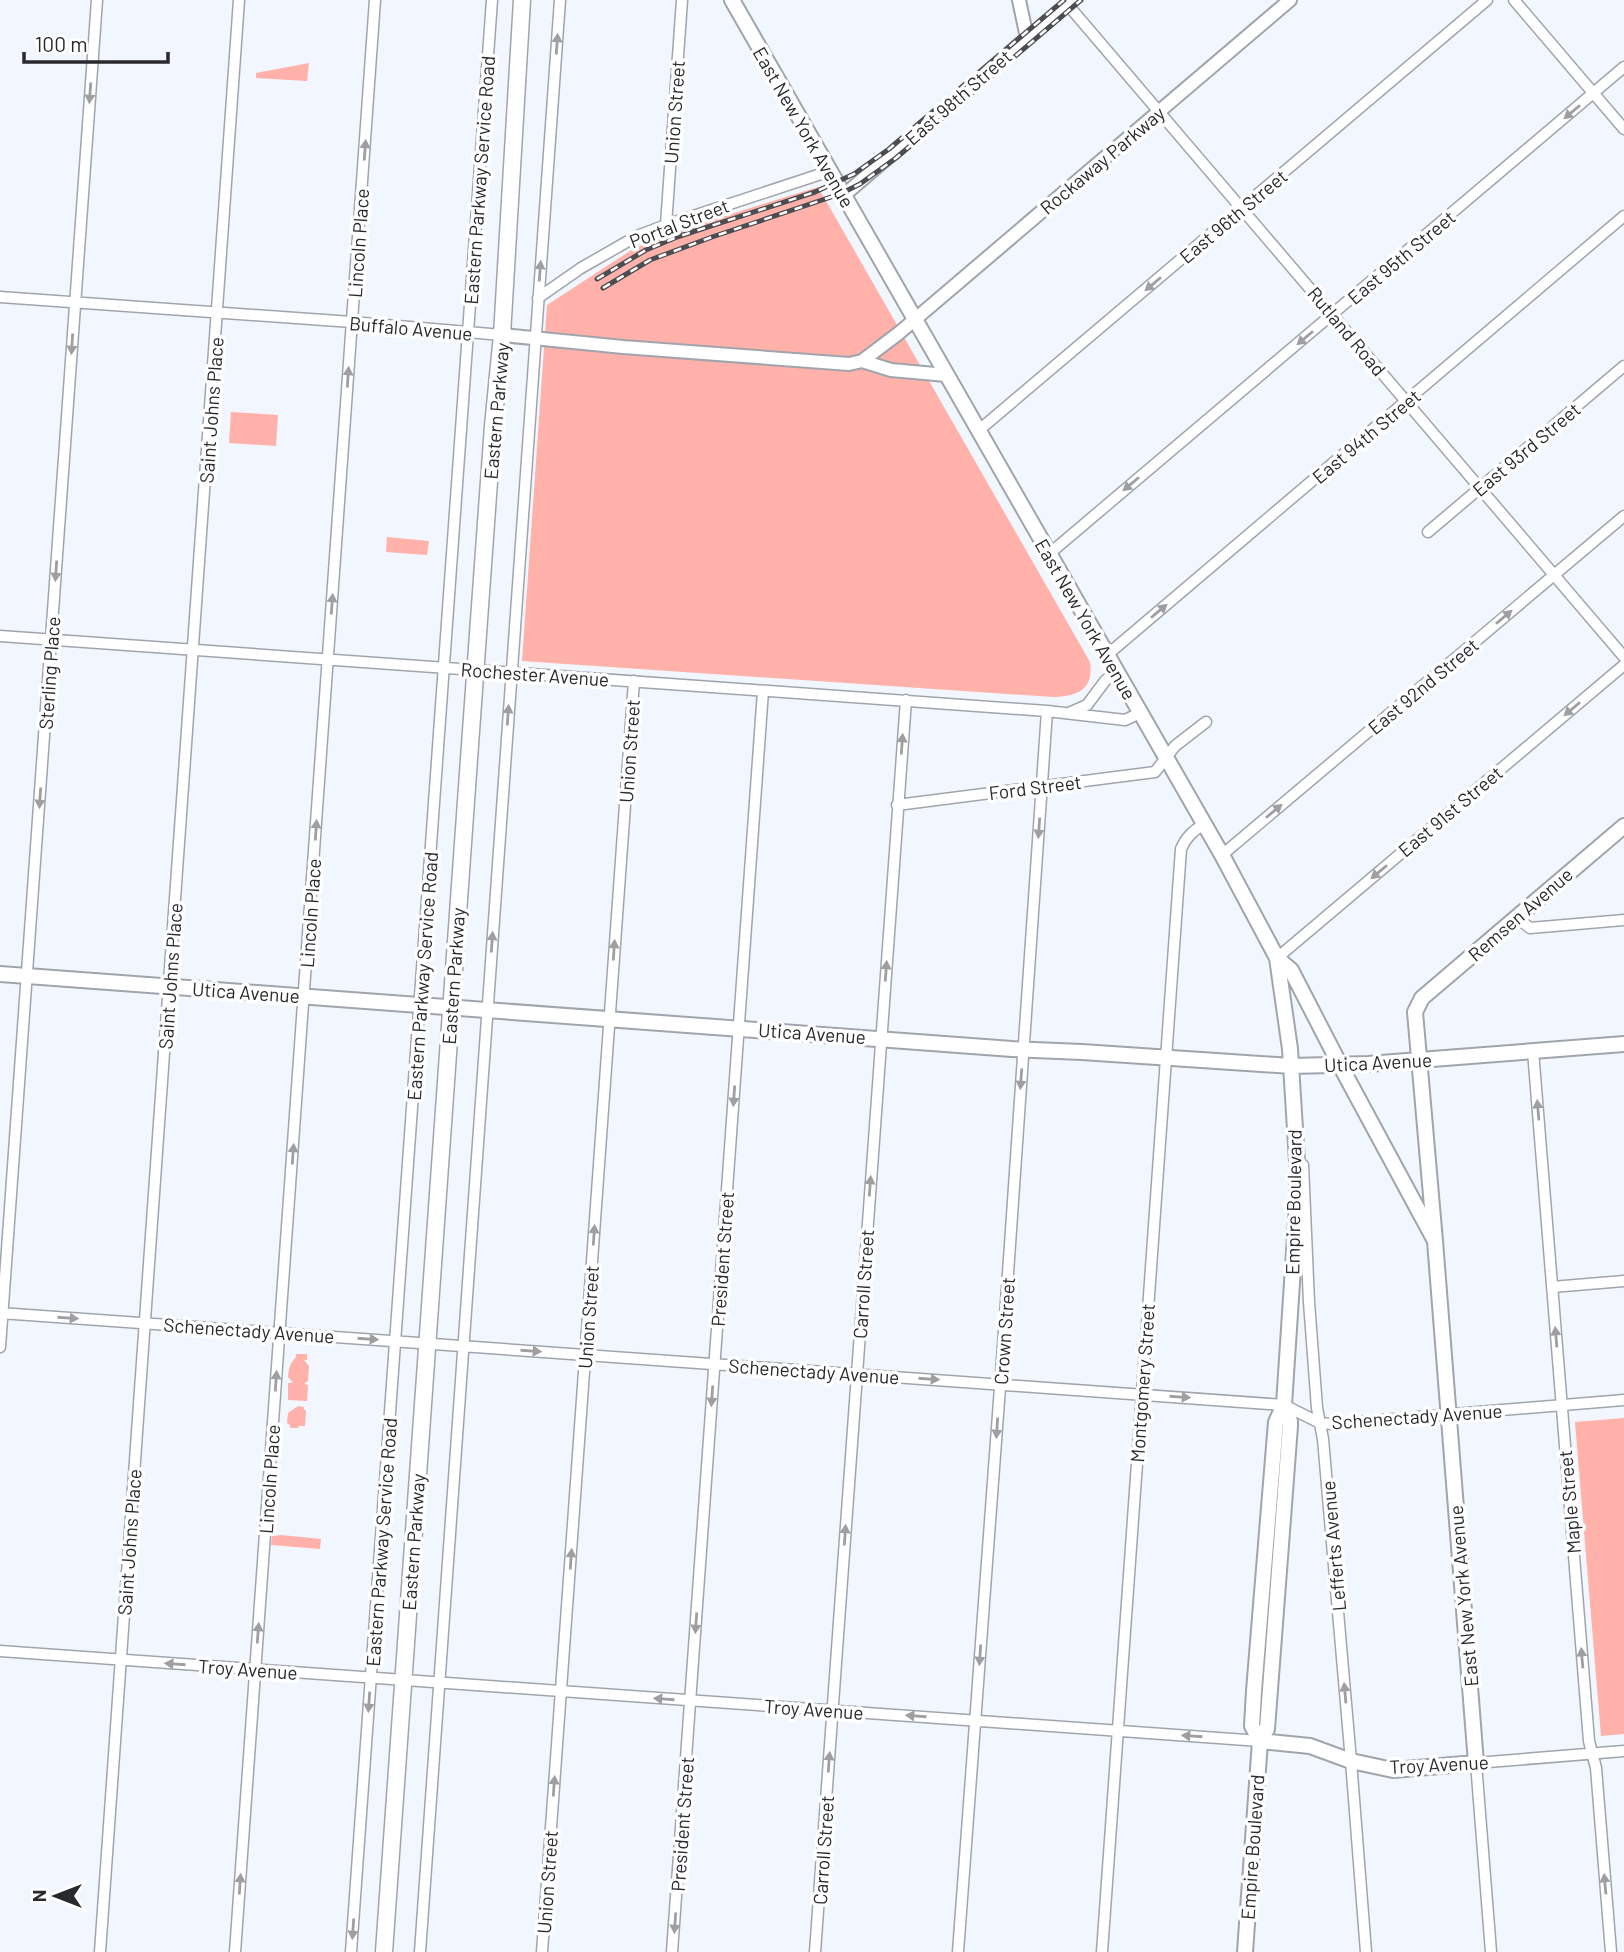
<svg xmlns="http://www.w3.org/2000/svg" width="1624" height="1952" viewBox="0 0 1624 1952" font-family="Barlow,sans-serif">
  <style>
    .green { fill: #ffb1aa }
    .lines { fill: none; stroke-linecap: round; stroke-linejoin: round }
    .minor-casing { stroke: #a0a5ad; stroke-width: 13 }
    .tertiary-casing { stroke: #a0a5ad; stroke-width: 16 }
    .secondary-casing { stroke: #a0a5ad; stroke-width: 18 }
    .primary-casing { stroke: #a0a5ad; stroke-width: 19 }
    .minor { stroke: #fff; stroke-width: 10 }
    .tertiary { stroke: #fff; stroke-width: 12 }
    .secondary { stroke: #fff; stroke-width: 14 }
    .primary { stroke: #fff; stroke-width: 16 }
    .rail-casing { stroke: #4b4d51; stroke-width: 5 }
    .rail { stroke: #fff; stroke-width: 2.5; stroke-dasharray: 8; stroke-linecap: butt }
    .oneway { fill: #9f9fa1 }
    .labels { text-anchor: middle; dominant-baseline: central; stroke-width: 7; stroke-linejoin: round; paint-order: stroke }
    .street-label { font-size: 19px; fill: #292a2e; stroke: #fff }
  </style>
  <rect width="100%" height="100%" fill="#f1f6ff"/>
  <path class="green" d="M 309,63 L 307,81 L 256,78 L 256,73 Z
    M 818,187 L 1090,662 C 1094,690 1077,696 1053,697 L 522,661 L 547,305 L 633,249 L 666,234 Z
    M 231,412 L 278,415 L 276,446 L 229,443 Z
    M 387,537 L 429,541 L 427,555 L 386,552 Z
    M 296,1354 L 307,1354 L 307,1360 L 304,1360 L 309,1366 L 308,1381 L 304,1384 L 308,1385 L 307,1401 L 288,1400 L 288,1383 L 293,1383 L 288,1377 C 289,1367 290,1364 296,1357 Z
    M 298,1406 L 304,1407 L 304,1410 L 306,1410 L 305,1426 L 299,1426 L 298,1428 L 290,1428 L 290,1425 L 287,1423 L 288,1413 Z
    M 1624,1418 L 1624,1734 L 1601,1736 L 1575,1422 Z
    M 281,1535 L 321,1539 L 320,1549 L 271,1545 L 272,1536 Z"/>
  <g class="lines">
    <defs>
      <path id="minor" d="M 1514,0 L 1624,129
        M 1068,5 L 1624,657
        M 1027,38 L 1074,0
        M 666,225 L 682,0
        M 0,297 L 352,322 L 502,335
        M 538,298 L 581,268 L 637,236 L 666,225 L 830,171
        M 978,431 L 1487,0
        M 1428,532 L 1624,366
        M 1049,554 L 1624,67
        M 0,636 L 1047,711 L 1125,720 L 1140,713
        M 1107,655 L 1624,216
        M 1071,712 L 1087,705 L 1105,681 L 1116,671
        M 897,805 L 1155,772 L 1175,746 L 1206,722
        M 1222,855 L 1624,516
        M 1516,917 L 1530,928 L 1624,920
        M 1277,958 L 1624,665
        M 1533,1051 L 1589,1741 L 1596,1768 L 1611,1952
        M 1303,1165 L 1309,1302 L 1317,1408 L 1323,1439 L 1351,1761 L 1366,1952
        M 1552,1287 L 1624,1281
        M 0,1313 L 1284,1405 L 1320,1423 L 1333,1424 L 1624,1400
        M 0,1347 L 97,0
        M 0,1651 L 1260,1741
        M 100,1952 L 239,0
        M 235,1952 L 375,0
        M 351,1952 L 492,0
        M 420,1952 L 560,0
        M 542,1952 L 634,681
        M 672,1952 L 763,691
        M 815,1952 L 906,700
        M 958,1952 L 1001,1374 L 1047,711
        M 1102,1952 L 1181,849 C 1186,837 1193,831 1204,824
        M 1491,1952 L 1476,1763 L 1624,1751"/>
      <path id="tertiary" d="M 843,196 L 1027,38 L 1019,0
        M 502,335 L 623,347 L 849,364 L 862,361 L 899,333 L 1290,0
        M 862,361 L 891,370 L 946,375"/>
      <path id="secondary" d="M 732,0 L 1222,855 L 1277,958 L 1291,970 L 1340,1065 L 1435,1241
        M 0,974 L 1012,1049 L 1082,1052 L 1291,1066 L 1368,1064 L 1624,1044
        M 1260,1741 L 1310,1746 L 1351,1761 L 1393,1770 L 1476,1763 L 1435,1241 L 1415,1012 L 1422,998 L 1624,826
        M 1260,1741 L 1252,1726 L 1254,1691 L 1276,1422 L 1284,1405 L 1297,1206 L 1297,1161 L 1290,1049 L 1277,958
        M 1245,1952 L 1260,1741 L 1267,1729 L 1290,1426 L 1290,1421 L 1284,1405"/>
      <path id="primary" d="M 384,1952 L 469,759 L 493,426 L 502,335 L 522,0"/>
    </defs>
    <use href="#minor" class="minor-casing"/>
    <use href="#tertiary" class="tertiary-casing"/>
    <use href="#secondary" class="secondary-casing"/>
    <use href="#primary" class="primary-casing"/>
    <use href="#minor" class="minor"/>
    <use href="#tertiary" class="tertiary"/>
    <use href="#secondary" class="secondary"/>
    <use href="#primary" class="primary"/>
    <defs>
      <path id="rail" d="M 597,279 L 646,250 L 677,237 L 815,192 L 854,174 L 889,149 L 1064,0
        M 603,288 L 650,260 L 712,237 L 840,194 L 860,184 L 896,158 L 1081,0"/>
    </defs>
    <use href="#rail" class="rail-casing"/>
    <use href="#rail" class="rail"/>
  </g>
  <defs><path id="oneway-solid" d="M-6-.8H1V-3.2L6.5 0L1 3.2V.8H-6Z" transform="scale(1.75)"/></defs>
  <g class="oneway">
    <use href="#oneway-solid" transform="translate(557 44) rotate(-86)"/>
    <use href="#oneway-solid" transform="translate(90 93) rotate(94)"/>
    <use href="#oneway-solid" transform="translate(1572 112) rotate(140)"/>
    <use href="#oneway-solid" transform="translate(365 150) rotate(-86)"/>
    <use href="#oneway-solid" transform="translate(540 271) rotate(-86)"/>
    <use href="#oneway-solid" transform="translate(1153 284) rotate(140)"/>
    <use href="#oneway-solid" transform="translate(1305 338) rotate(140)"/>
    <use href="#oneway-solid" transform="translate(72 344) rotate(94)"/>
    <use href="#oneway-solid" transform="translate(348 377) rotate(-86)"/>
    <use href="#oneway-solid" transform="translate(1131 484) rotate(140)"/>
    <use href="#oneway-solid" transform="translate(56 571) rotate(94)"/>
    <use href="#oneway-solid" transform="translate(332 604) rotate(-86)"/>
    <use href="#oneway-solid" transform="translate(1159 611) rotate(-40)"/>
    <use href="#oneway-solid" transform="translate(1504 617) rotate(-40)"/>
    <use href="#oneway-solid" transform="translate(1572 709) rotate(140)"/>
    <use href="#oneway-solid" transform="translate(508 715) rotate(-86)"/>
    <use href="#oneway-solid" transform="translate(902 744) rotate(-86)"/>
    <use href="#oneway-solid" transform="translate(40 798) rotate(94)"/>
    <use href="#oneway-solid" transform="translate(1274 811) rotate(-40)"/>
    <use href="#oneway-solid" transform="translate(1039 828) rotate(94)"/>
    <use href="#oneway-solid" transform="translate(316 830) rotate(-86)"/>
    <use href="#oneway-solid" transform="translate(1379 872) rotate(140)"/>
    <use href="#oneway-solid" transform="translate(492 942) rotate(-86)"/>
    <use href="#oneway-solid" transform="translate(614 950) rotate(-86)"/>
    <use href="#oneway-solid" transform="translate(886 971) rotate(-86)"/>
    <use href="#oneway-solid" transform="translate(1021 1079) rotate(94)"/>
    <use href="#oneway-solid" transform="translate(734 1096) rotate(94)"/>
    <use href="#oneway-solid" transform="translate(1538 1110) rotate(-95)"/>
    <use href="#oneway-solid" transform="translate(293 1154) rotate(-86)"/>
    <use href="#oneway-solid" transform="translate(870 1186) rotate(-86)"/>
    <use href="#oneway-solid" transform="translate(594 1235) rotate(-86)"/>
    <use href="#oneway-solid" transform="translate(68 1318) rotate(4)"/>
    <use href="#oneway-solid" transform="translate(1556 1337) rotate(-95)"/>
    <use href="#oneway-solid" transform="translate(368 1339) rotate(4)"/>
    <use href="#oneway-solid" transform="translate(531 1351) rotate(4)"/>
    <use href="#oneway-solid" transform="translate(929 1379) rotate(4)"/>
    <use href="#oneway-solid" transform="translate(276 1381) rotate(-86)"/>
    <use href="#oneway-solid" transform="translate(712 1396) rotate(94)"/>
    <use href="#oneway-solid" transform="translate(1180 1397) rotate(4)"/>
    <use href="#oneway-solid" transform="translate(997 1428) rotate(94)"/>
    <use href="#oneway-solid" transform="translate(845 1535) rotate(-86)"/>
    <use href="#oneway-solid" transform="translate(571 1559) rotate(-86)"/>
    <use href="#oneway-solid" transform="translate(696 1623) rotate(94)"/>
    <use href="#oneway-solid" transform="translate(258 1633) rotate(-86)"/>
    <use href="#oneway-solid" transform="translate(980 1655) rotate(94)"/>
    <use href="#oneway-solid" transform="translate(1582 1658) rotate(-95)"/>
    <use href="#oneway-solid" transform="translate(175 1664) rotate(-176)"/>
    <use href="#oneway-solid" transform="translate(1345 1693) rotate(-95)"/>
    <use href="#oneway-solid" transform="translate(664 1699) rotate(-176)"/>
    <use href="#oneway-solid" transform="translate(369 1702) rotate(94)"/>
    <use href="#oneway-solid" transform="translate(916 1716) rotate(-176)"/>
    <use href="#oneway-solid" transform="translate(1192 1736) rotate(-176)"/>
    <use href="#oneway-solid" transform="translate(829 1762) rotate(-86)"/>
    <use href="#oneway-solid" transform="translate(554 1786) rotate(-86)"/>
    <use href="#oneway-solid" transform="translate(240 1884) rotate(-86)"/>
    <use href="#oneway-solid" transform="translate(1605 1884) rotate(-95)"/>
    <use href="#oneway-solid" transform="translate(675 1923) rotate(94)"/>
    <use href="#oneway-solid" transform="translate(353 1929) rotate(94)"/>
  </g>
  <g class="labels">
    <g class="street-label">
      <text transform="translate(958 97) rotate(-41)">East 98th Street</text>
      <text transform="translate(674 112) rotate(-86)">Union Street</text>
      <text transform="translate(804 127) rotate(60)">East New York Avenue</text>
      <text transform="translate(1102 160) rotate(-40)">Rockaway Parkway</text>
      <text transform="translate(479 180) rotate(-86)">Eastern Parkway Service Road</text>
      <text transform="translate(1233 216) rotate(-40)">East 96th Street</text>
      <text transform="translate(679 223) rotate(-21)">Portal Street</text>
      <text transform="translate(358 243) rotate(-86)">Lincoln Place</text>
      <text transform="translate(1401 257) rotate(-40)">East 95th Street</text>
      <text transform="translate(411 328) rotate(5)">Buffalo Avenue</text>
      <text transform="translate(1347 331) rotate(50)">Rutland Road</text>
      <text transform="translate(211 410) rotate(-86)">Saint Johns Place</text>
      <text transform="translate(496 411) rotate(-85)">Eastern Parkway</text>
      <text transform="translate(1366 436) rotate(-40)">East 94th Street</text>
      <text transform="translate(1526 449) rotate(-40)">East 93rd Street</text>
      <text transform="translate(1086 619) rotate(60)">East New York Avenue</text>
      <text transform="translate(49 673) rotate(-86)">Sterling Place</text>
      <text transform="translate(535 674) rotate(4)">Rochester Avenue</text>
      <text transform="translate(1423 686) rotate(-40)">East 92nd Street</text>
      <text transform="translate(629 751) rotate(-86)">Union Street</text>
      <text transform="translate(1035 787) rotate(-7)">Ford Street</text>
      <text transform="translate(1450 811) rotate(-40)">East 91st Street</text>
      <text transform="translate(310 913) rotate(-86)">Lincoln Place</text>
      <text transform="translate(1520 914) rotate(-41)">Remsen Avenue</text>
      <text transform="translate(170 976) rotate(-86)">Saint Johns Place</text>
      <text transform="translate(422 976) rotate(-86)">Eastern Parkway Service Road</text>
      <text transform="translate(453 976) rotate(-86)">Eastern Parkway</text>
      <text transform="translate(246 992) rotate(4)">Utica Avenue</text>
      <text transform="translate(812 1033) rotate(4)">Utica Avenue</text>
      <text transform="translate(1378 1062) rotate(-3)">Utica Avenue</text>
      <text transform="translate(1293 1202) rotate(-89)">Empire Boulevard</text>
      <text transform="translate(722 1259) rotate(-86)">President Street</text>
      <text transform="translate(863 1284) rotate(-86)">Carroll Street</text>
      <text transform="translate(588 1317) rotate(-86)">Union Street</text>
      <text transform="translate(249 1330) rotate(4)">Schenectady Avenue</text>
      <text transform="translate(1004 1331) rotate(-86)">Crown Street</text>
      <text transform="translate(814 1371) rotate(4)">Schenectady Avenue</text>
      <text transform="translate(1142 1383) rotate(-86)">Montgomery Street</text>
      <text transform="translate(1417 1416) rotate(-4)">Schenectady Avenue</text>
      <text transform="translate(269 1479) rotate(-86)">Lincoln Place</text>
      <text transform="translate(1569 1502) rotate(-95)">Maple Street</text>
      <text transform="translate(129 1542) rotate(-86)">Saint Johns Place</text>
      <text transform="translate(381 1542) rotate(-86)">Eastern Parkway Service Road</text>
      <text transform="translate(413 1542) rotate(-86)">Eastern Parkway</text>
      <text transform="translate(1333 1546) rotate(-95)">Lefferts Avenue</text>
      <text transform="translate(1463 1596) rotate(-95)">East New York Avenue</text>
      <text transform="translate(248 1669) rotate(4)">Troy Avenue</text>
      <text transform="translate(814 1709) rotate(4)">Troy Avenue</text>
      <text transform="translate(1439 1764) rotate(-3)">Troy Avenue</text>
      <text transform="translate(682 1824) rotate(-86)">President Street</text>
      <text transform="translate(1252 1847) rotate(-86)">Empire Boulevard</text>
      <text transform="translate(823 1850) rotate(-86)">Carroll Street</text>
      <text transform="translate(547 1882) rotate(-86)">Union Street</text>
    </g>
  </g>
  <g transform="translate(56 1896) rotate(270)" stroke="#ffffff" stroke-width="5" paint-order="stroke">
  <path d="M0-5L12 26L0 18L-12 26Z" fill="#292a2e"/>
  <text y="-10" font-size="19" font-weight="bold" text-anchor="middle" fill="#292a2e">N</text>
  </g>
  <path d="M24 52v10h144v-10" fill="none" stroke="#292a2e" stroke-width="3.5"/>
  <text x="35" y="52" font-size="21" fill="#292a2e" stroke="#ffffff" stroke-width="5" paint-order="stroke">100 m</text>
</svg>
